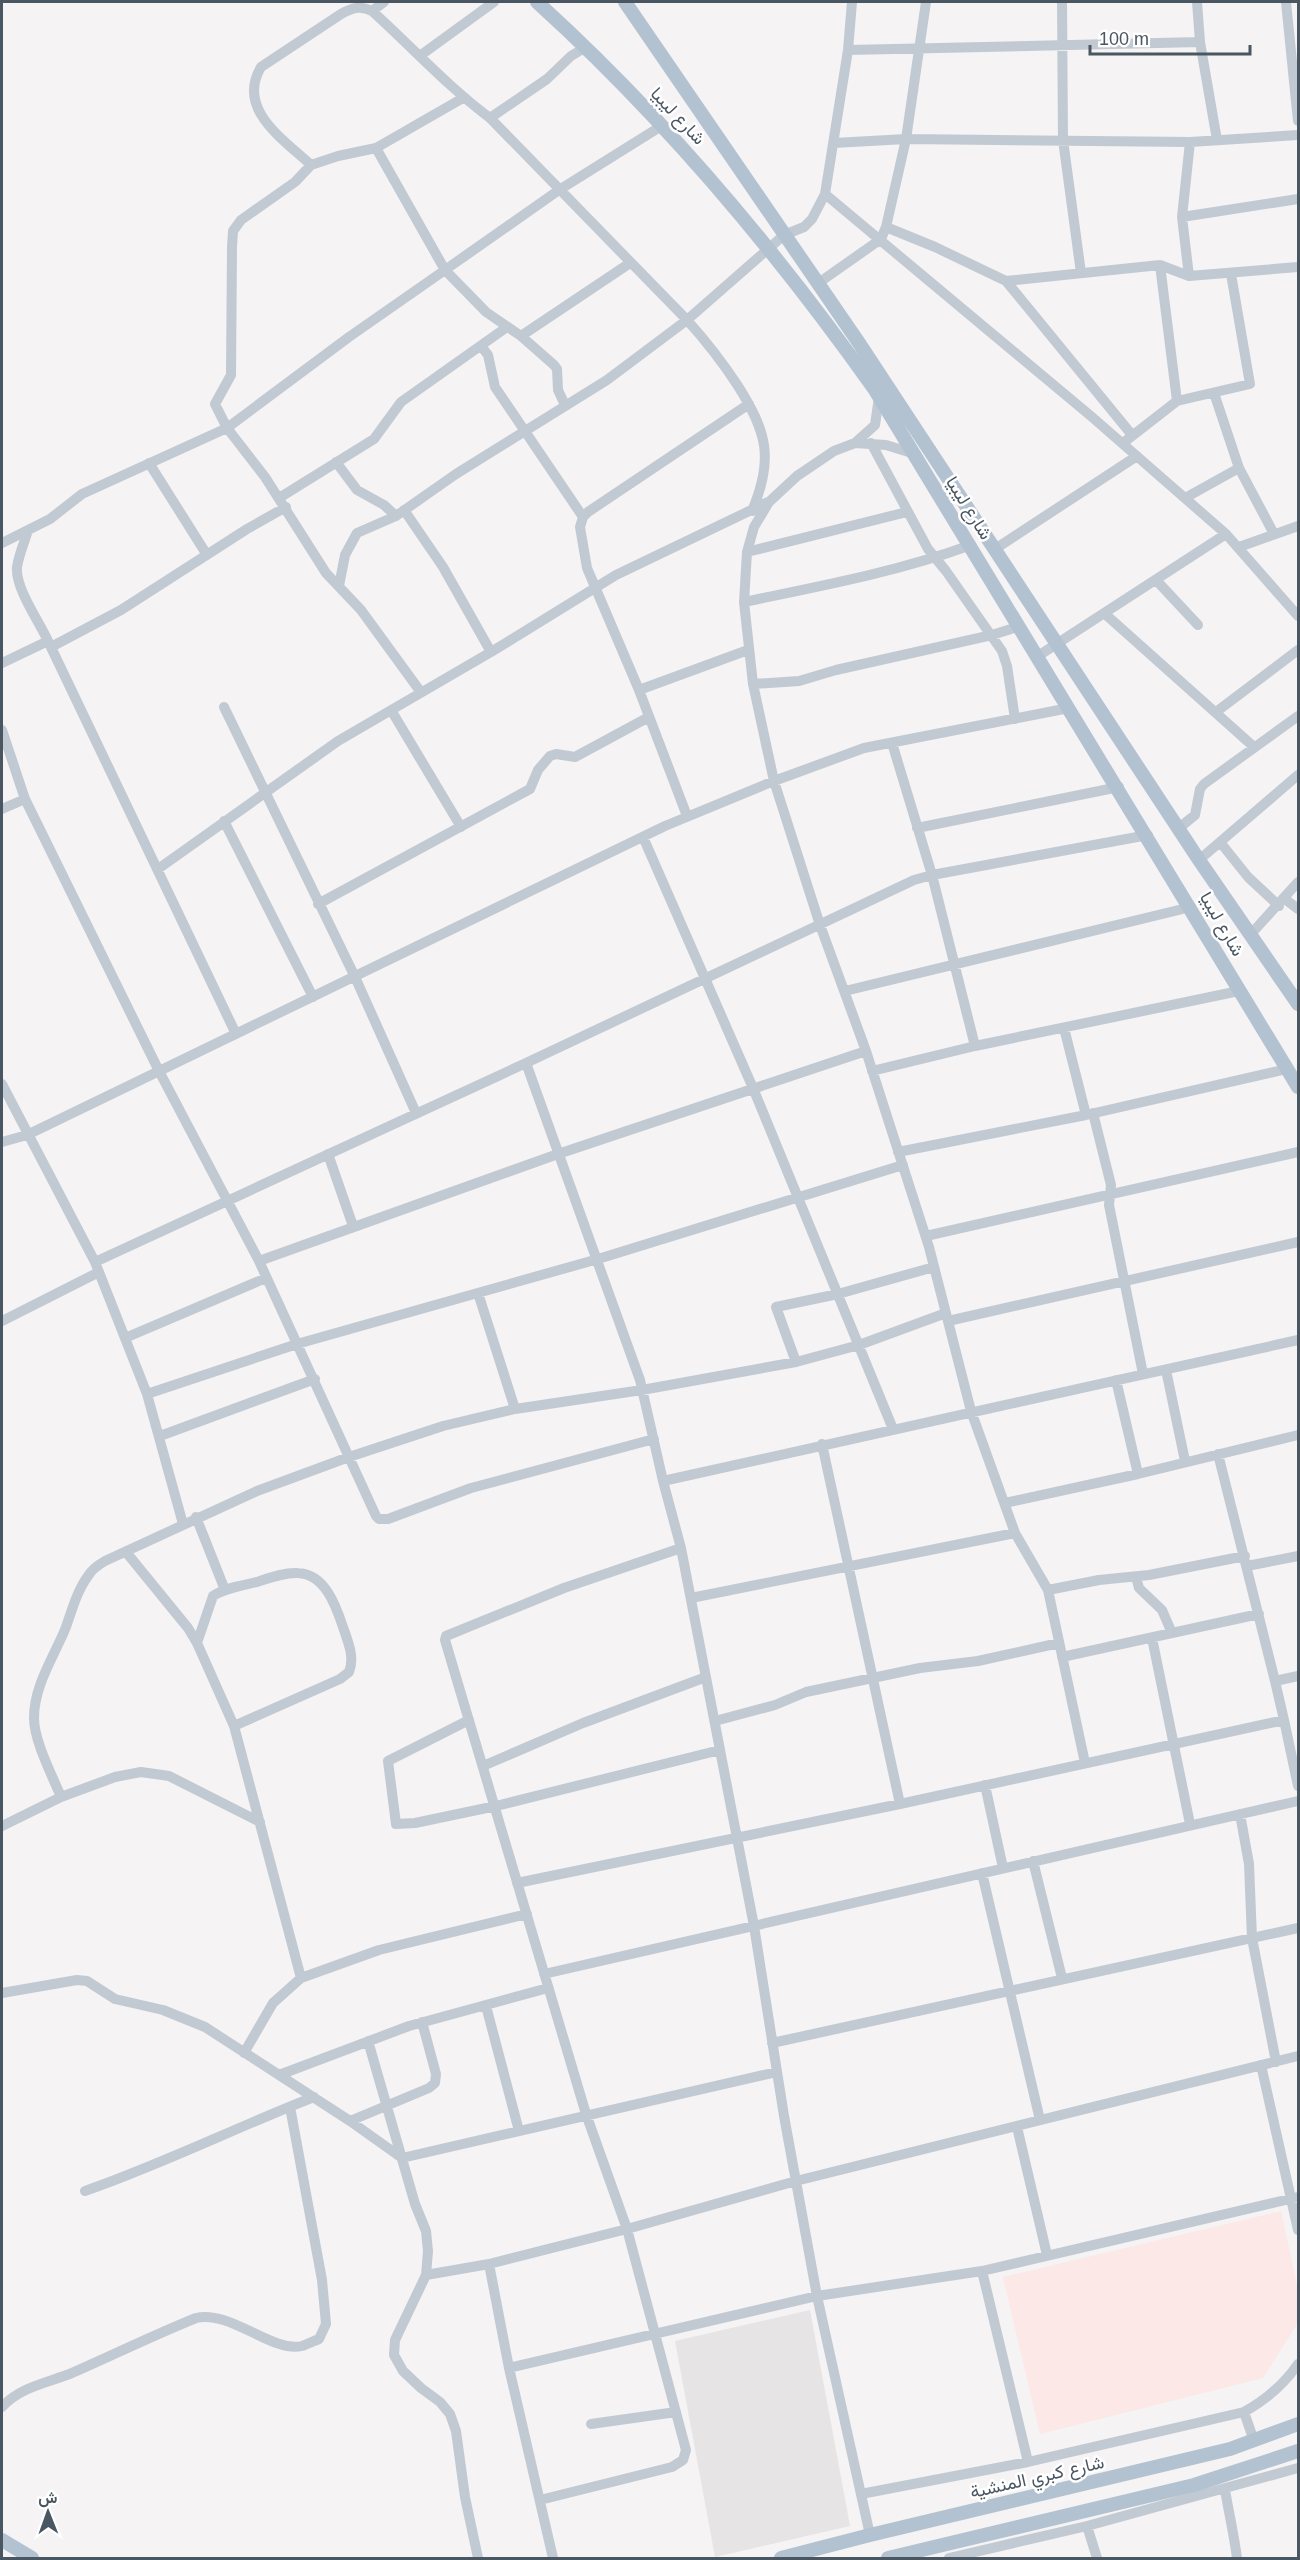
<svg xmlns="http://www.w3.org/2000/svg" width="1300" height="2560" viewBox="0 0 1300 2560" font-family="Helvetica,Vazirmatn,sans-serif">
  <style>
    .education { fill: #e6e4e5 }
    .medical { fill: #fce8e6 }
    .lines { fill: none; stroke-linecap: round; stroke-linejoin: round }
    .minor { stroke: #c1cad2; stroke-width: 10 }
    .major { stroke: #b3c2d1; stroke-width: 14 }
    .labels { text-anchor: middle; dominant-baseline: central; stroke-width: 5; stroke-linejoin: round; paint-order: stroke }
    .street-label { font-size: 18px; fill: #4a5661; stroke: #fff }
  </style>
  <rect width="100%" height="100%" fill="#f5f3f3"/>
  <path class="education" d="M 810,2310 L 850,2526 L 715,2557 L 675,2341 Z"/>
  <path class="medical" d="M 1281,2211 L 1298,2290 L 1298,2323 L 1263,2378 L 1040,2434 L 1003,2277 Z"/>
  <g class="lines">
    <path class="minor" d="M 384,2 L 372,11 C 411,46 447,86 490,118 L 687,320 C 706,341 723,363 738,386 C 767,432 774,459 752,511
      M 1062,2 L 1063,140 L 1081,273
      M 1197,2 L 1200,42 L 1217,140
      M 1286,2 L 1298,121
      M 848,50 L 1200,42
      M 421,55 L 494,2
      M 490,118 L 547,79 L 571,56 L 586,47
      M 834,143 L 906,139 L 1190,142 L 1298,135
      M 376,148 L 445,270 L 486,312 L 521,336 L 554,365 L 557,369 L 558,390 L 565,405
      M 311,165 C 283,139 236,109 261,67 L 341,14 C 352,8 360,5 372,11
      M 825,194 L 1092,417 L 1226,534 L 1298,616
      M 1182,217 L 1298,199
      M 886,227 L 935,247 L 1006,281 L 1160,265 L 1189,276 L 1298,267
      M 1160,265 L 1177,401
      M 1189,276 L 1182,217 L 1190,142
      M 1006,281 L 1132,435
      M 817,284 L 881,239 L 886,227 L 906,139 L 926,2
      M 521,336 L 630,263
      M 481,346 L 488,355 L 495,387 L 583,517
      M 1214,393 L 1239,468 L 1274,534
      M 879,397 L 875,425 L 855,443 L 886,445 L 915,454
      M 855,443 L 834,451 L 797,476 L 769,502 L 754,527 L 747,552 L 744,602 L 753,684 L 774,781 L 820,925 L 866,1051 L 929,1247 L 971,1411 L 1015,1533 L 1048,1590 L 1085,1763
      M 871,443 L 928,549 L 946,571 L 1002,651 L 1007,666 L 1015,719
      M 1123,443 L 1177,401 L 1250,384 L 1231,274
      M 336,462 L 357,490 L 384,505 L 396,516
      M 149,463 L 207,555
      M 279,498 L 374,439 L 401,402 L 507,327
      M 1185,498 L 1239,468
      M 404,510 L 443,567 L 491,652
      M 2,543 L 50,519 L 82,494 L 227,428 L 349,337 L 445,270 L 559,190 L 663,125
      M 1239,547 L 1298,526
      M 995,549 L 1137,456
      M 747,552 L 907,512
      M 1156,580 L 1198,625
      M 339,586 L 345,555 L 357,533 L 396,516 L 456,474 L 607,380 L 687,320 L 784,235 L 804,227 L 812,219 L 825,194 L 848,50 L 852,2
      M 744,602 C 821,586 897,572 971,545
      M 1104,613 L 1254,747
      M 48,641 L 236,1034
      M 51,647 L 121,610 L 247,529 L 286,507
      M 1038,656 L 1226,534
      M 2,663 L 48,641 C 39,621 15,588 17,567 C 19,554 25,541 28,530
      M 753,684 L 799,681 L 836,670 L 992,635 L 1020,626
      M 639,690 L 748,650
      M 420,691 L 361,610 L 326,573 L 265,477 L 227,428 L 215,404 L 231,375 L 232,247 L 233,231 L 241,220 L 295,182 L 311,165 L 338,156 L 376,148 L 463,98
      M 224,707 L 355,977 L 416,1113
      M 391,710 L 461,827
      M 1216,712 L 1298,650
      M 2,730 L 25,799 L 159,1071 L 259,1261 L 376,1516 L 379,1519 L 388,1519 L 471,1488 L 654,1439
      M 892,743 L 932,875 L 975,1046
      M 2,809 L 25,799
      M 687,816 L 639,690 L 587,568 L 580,527 L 583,517 L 588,512 L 749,404
      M 224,821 L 313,997
      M 917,828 L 1119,787
      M 1179,828 L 1195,815 L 1200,789 L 1204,784 L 1298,716
      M 643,837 L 753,1088 L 893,1429
      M 1220,842 L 1248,877 L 1279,906
      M 1199,860 L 1298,775
      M 158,869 L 338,741 L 491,652 L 616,575 L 768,502
      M 1285,899 L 1298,909
      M 318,904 L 530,789 L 538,770 L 550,756 L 556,754 L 575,757 L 649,717
      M 1251,934 L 1298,882
      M 845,991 L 1191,907
      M 1064,1028 L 1086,1115
      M 526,1063 L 640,1380 L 663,1481
      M 872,1071 L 975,1046 L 1239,991
      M 2,1084 L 95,1262 L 147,1394 L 183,1524
      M 1093,1113 L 1111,1185 L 1109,1205 L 1143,1374
      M 2,1142 L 27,1135 L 665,826 L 774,781 L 864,748 L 1069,708
      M 898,1152 L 1086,1115 L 1287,1069
      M 328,1154 L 353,1226
      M 926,1236 L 1298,1152
      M 259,1261 L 558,1154 L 866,1051
      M 95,1262 L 526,1063 L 914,880 L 932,875 L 1148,835
      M 478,1293 L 515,1409
      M 2,1321 L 99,1272
      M 948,1321 L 1298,1242
      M 125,1338 L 266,1278
      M 796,1362 L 776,1307 L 838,1294 L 934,1267
      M 1166,1370 L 1185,1461
      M 1116,1380 L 1138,1474
      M 147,1394 L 297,1344 L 598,1259 L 903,1165
      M 160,1436 L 315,1379
      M 822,1444 L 900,1804
      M 1218,1454 L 1275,1681
      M 1005,1503 L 1138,1474 L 1298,1435
      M 196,1517 L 225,1590
      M 126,1552 L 188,1628 L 197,1643 L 234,1726 L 301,1978
      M 1247,1566 L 1298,1556
      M 1136,1577 L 1139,1588 L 1162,1610 L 1172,1633
      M 1048,1590 L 1099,1580 L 1149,1575 L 1245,1556
      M 691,1598 L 1015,1533
      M 1152,1638 L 1190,1824
      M 197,1643 L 213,1596 C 225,1588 243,1585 257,1582 C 269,1578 285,1572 298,1573 C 325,1574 336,1606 343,1627 C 348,1642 355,1657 349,1672 L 340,1679 L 234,1726
      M 1062,1657 L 1259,1614
      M 469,1720 L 388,1761 L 396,1824 L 415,1823 L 496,1806 L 720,1750
      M 1284,1720 L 1298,1786
      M 715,1721 L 775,1705 L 806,1692 L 920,1668 L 978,1661 L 1059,1643
      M 483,1766 L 583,1723 L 706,1677
      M 985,1785 L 1003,1868
      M 61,1797 C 52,1775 34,1741 34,1718 C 34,1685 54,1657 66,1627 C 72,1610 77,1591 88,1576 C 92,1569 98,1565 105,1561 L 257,1491 L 349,1457 L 443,1426 L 515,1409 L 642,1390 L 796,1362 L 859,1345 L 946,1313
      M 1240,1814 L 1249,1864 L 1252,1938 L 1276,2062
      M 2,1826 L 61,1797 L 115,1777 L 141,1772 L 169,1776 L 260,1822
      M 1033,1861 L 1062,1978
      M 982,1873 L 1040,2120
      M 517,1883 L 900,1804 L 1284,1720 L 1275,1681 L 1298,1676
      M 544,1974 L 1298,1801
      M 2,1993 L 77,1980 L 87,1981 L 115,1999 L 163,2010 L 205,2027 L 350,2121 L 402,2158 L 777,2072
      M 486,2006 L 519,2131
      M 368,2041 L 415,2204 L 426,2231 L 428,2251 L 426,2275 L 395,2340 L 394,2355 L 403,2371 L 421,2388 L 440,2402 L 450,2414 L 456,2431 L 465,2497 L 478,2558
      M 772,2043 L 1298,1928
      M 244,2053 L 273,2003 L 301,1978 L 379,1950 L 527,1914
      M 1261,2065 L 1298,2230
      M 279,2075 L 409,2026 L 548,1988
      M 350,2121 L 429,2088 L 435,2083 L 436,2074 L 422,2022
      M 1017,2127 L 1047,2255
      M 85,2191 C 163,2164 237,2127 314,2097
      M 489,2264 L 509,2368 L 553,2558
      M 982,2271 L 1028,2462
      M 426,2275 L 489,2264 L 627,2229 L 796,2181 L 1298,2056
      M 509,2368 L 817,2296 L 982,2271 L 1298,2197
      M 2,2407 C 20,2387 47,2383 72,2373 C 113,2355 154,2335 196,2318 C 231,2310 272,2353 302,2346 C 308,2344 314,2341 319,2339 L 326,2324 L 322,2280 L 290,2107
      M 1244,2412 L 1254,2441
      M 591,2424 L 676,2412
      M 1225,2490 C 1229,2513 1234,2535 1237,2558
      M 861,2494 L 1028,2462 L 1244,2412 C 1266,2400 1284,2384 1298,2364
      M 540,2500 L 672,2467 L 683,2460 L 686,2450 L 627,2229 L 586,2114 L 445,1640 L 446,1636 L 564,1588 L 681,1548
      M 1087,2526 L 1097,2558
      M 870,2535 L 817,2296 L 784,2116 L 754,1926 L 681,1548 L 663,1481 L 1298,1340
      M 949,2558 L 1087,2526 L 1298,2468"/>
    <path class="major" d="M 537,2 C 665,118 775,249 875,390 C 1017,622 1159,854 1298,1087
      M 625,2 L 859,343 L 1199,860 L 1298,1004
      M 2,2540 L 32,2558
      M 781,2558 L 870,2535 L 1230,2449 L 1298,2424
      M 888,2558 L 1194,2485 L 1298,2451"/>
  </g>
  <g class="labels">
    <g class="street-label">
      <text transform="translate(678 116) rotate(47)">شارع ليبيا</text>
      <text transform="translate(969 508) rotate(58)">شارع ليبيا</text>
      <text transform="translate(1222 924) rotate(60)">شارع ليبيا</text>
      <text transform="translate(1037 2477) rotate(-13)">شارع كبري المنشية</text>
    </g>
  </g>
  <rect width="1300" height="2560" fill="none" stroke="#4a5661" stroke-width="6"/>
  <g transform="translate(48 2512) rotate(359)" stroke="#ffffff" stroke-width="4.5" paint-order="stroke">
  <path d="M0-4.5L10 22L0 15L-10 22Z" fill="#4a5661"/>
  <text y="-9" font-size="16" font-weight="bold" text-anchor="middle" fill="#4a5661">ش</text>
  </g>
  <path d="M1090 45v9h160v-9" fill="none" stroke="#4a5661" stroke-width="3"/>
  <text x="1099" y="45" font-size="18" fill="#4a5661" stroke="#ffffff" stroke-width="4.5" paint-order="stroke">100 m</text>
</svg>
